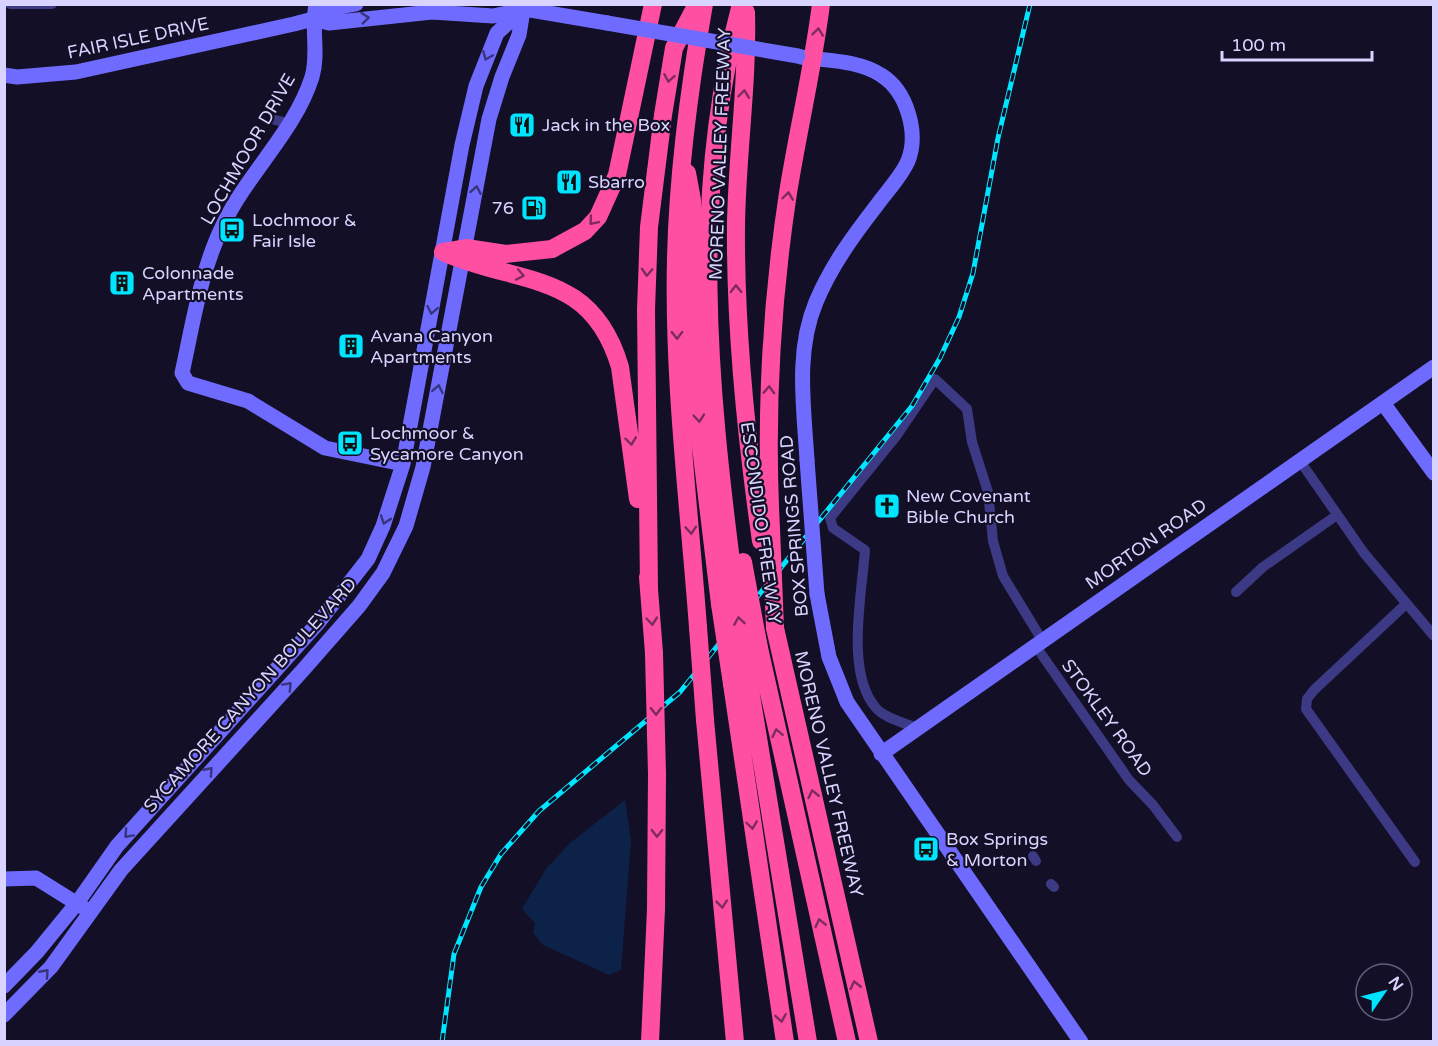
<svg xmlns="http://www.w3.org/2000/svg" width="1438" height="1046" viewBox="0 0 1438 1046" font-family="'Varela Round',sans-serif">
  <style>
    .water { fill: #0c2248 }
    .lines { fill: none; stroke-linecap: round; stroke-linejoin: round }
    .street { stroke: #3d3a85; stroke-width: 10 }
    .secondary { stroke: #6f6bff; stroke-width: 15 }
    .highway { stroke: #ff4fa3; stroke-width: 18 }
    .rail-casing { stroke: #00e5ff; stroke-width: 5 }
    .rail { stroke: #130f26; stroke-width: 3; stroke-dasharray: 9; stroke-linecap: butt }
    .secondary-bridge { stroke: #6f6bff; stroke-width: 15 }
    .highway-bridge { stroke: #ff4fa3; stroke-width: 18 }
    .oneway { stroke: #38347d }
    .oneway2 { stroke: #7d2c5e }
    .labels { text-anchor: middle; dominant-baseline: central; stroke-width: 4.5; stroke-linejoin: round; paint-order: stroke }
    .street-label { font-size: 18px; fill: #d9d4ff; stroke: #130f26 }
    .poi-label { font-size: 18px; fill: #d9d4ff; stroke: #130f26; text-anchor: start }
  </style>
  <rect width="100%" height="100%" fill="#130f26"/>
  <path class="water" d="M 625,800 L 631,841 L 621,970 L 609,975 L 543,945 L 533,933 L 535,923 L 522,909 L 546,869 L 570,843 Z"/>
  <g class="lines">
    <path class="street" d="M 10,4 L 52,4
      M 275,120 L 288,123
      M 1300,461 L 1364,553 L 1434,636
      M 1236,592 L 1263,567 L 1337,515
      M 1406,604 L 1314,690 L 1307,699 L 1306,709 L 1415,862
      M 1035,645 L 1129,780 L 1153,805 L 1177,837
      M 917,728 C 905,723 884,718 876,708 C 845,673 862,594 865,550 L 833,528 L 830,518 L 897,435 L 935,379 L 967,409 L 972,442 L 988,492 L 993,541 L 1003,576 L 1042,640
      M 1033,856 L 1036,861
      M 1051,884 L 1054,887"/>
    <path class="secondary" d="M 316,4 C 311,29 319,54 312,77 C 295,131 248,173 224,223 C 201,269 193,323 182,373 L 188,383 L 248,401 L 325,448 L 403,464
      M 513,7 L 607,23
      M 313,19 L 329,23 L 432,12 L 493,16 L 522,10
      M 801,57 C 827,61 858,60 881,75 C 907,91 919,133 908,161 C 901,177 887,191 877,205 C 853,236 831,266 816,302 C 795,352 804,408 807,460
      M 4,75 L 17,77 L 76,72 L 294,24 L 313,19 L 329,9 L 356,4
      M 1383,403 L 1434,473
      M 817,594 L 829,657 L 847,702 L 1081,1042
      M 881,754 L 1434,367
      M 4,879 L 36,878 L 84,908
      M 4,986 L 37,952 L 77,903 L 117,846 L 318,623 L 368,559 L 383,526 L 403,464 L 462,145 L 476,86 L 497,33 L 522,10
      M 4,1015 L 51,967 L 121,870 L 303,670 L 359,606 L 383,573 L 406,526 L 423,467 L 489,119 L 502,77 L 519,35 L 524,4"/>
    <path class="highway" d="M 746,12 C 748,83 737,153 736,225 C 735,331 746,436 761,541
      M 687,173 L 692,200 L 693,354 L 701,447 L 720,604
      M 443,252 C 519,286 591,269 620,367 L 638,499
      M 443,252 L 466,248 L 506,254 L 552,249 L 585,231 L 598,217 L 617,175 L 653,4
      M 771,529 C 765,416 771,305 788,193 C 798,130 813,68 821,4
      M 733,576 C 708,384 690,194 741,4
      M 648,577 L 654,653
      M 649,589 L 646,310 L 649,227 L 663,115 L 674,48 L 697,4
      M 698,627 C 689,505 673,381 676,258 C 678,172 689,89 704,4
      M 775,628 L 869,1042
      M 759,648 L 847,1042
      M 746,665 L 808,1042
      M 732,684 L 785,1042
      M 705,720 L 735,1042
      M 650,1042 L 656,909 L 657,774"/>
    <defs>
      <path id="rail" d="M 442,1042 L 454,954 L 481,887 L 501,854 L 539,811 L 680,692 L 912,406 L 940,358 L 959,317 L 973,273 L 998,138 L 1030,4"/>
    </defs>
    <use href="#rail" class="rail-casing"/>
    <use href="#rail" class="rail"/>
    <path class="secondary-bridge" d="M 607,23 L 798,56
      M 807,460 L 817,594"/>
    <path class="highway-bridge" d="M 771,529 L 775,628
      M 743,562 L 759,648
      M 733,576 L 746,665
      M 720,604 L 732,684
      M 698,627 L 705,720
      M 654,653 L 657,774"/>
  </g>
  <defs><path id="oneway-chevron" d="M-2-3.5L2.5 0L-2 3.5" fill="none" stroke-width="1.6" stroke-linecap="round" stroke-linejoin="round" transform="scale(1.5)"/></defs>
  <g class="oneway">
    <use href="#oneway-chevron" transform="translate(365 18) rotate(-6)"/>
    <use href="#oneway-chevron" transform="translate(487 56) rotate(113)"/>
    <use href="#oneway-chevron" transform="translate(476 190) rotate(-80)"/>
    <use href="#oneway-chevron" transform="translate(432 310) rotate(101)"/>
    <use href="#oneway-chevron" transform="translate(438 389) rotate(-79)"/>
    <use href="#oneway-chevron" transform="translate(385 520) rotate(109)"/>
    <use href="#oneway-chevron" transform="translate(288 686) rotate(-47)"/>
    <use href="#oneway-chevron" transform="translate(209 771) rotate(-48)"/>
    <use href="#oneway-chevron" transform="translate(128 834) rotate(133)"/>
    <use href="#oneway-chevron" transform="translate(45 973) rotate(-48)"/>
  </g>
  <g class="oneway2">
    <use href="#oneway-chevron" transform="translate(818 32) rotate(-83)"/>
    <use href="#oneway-chevron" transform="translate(669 78) rotate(100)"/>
    <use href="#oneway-chevron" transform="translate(744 94) rotate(-83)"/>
    <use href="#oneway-chevron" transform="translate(788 196) rotate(-82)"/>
    <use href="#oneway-chevron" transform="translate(593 221) rotate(130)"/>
    <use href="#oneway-chevron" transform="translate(647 272) rotate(93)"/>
    <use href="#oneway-chevron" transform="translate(520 275) rotate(11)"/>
    <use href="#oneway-chevron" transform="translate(736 289) rotate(-91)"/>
    <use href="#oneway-chevron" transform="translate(677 335) rotate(89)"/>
    <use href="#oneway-chevron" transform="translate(769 390) rotate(-88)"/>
    <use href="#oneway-chevron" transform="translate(699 418) rotate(85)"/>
    <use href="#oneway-chevron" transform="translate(631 441) rotate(83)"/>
    <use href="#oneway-chevron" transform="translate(691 530) rotate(86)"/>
    <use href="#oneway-chevron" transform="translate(652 621) rotate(85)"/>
    <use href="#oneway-chevron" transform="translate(739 621) rotate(-99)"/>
    <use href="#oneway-chevron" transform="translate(656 711) rotate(89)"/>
    <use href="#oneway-chevron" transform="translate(777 733) rotate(-102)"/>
    <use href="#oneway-chevron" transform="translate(813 794) rotate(-103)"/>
    <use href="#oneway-chevron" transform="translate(752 825) rotate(82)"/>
    <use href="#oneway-chevron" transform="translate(657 833) rotate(90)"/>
    <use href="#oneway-chevron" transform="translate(722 904) rotate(84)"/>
    <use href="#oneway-chevron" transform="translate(820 923) rotate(-103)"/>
    <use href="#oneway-chevron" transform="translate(855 985) rotate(-103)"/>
    <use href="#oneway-chevron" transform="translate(781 1018) rotate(81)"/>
  </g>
  <defs>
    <symbol id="restaurant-square" viewBox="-11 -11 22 22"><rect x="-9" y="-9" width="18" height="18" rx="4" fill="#00e5ff" stroke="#130f26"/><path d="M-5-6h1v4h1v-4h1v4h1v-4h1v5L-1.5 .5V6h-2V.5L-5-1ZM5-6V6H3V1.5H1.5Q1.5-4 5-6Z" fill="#111"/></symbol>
    <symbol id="fuel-square" viewBox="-11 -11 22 22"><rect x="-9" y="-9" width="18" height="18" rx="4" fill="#00e5ff" stroke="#130f26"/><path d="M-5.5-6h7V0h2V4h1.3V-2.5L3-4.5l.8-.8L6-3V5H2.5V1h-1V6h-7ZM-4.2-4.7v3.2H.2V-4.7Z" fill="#111"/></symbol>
    <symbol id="bus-square" viewBox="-11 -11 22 22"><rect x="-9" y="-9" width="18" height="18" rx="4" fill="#00e5ff" stroke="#130f26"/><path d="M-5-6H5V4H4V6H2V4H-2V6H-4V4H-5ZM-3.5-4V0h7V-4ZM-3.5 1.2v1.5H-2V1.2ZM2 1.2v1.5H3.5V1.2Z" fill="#111"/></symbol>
    <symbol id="building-square" viewBox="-11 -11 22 22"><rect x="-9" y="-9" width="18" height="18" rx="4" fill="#00e5ff" stroke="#130f26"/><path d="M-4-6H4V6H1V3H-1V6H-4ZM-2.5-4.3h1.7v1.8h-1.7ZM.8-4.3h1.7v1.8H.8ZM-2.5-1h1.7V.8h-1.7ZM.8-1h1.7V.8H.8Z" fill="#111"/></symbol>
    <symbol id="church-square" viewBox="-11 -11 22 22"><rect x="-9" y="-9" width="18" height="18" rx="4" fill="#00e5ff" stroke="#130f26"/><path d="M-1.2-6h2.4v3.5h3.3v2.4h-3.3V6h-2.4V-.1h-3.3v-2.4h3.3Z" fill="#111"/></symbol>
  </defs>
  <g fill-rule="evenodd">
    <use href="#restaurant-square" x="507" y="110" width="30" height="30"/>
    <use href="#restaurant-square" x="554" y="167" width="30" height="30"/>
    <use href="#fuel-square" x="519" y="193" width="30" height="30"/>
    <use href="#bus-square" x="217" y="215" width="30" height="30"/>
    <use href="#building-square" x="107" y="268" width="30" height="30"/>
    <use href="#building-square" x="336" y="331" width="30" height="30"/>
    <use href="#bus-square" x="335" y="428" width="30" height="30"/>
    <use href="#church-square" x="872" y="491" width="30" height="30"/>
    <use href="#bus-square" x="911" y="834" width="30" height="30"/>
  </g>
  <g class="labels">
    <g class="street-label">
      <text transform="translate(138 38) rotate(-12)">FAIR ISLE DRIVE</text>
      <text transform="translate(248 149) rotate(-60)">LOCHMOOR DRIVE</text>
      <text transform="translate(720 154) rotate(-88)">MORENO VALLEY FREEWAY</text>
      <text transform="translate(761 523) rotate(82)">ESCONDIDO FREEWAY</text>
      <text transform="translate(794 526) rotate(-95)">BOX SPRINGS ROAD</text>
      <text transform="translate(1146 544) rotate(-35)">MORTON ROAD</text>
      <text transform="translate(250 695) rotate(-48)">SYCAMORE CANYON BOULEVARD</text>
      <text transform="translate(1107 718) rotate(54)">STOKLEY ROAD</text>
      <text transform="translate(829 774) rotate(77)">MORENO VALLEY FREEWAY</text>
    </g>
    <g class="poi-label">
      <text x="542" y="125">Jack in the Box</text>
      <text x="588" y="182">Sbarro</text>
      <text x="514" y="208" text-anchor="end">76</text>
      <text x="252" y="220">Lochmoor &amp;<tspan x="252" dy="21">Fair Isle</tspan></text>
      <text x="142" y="273">Colonnade<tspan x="142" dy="21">Apartments</tspan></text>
      <text x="370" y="336">Avana Canyon<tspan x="370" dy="21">Apartments</tspan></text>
      <text x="370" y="433">Lochmoor &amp;<tspan x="370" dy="21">Sycamore Canyon</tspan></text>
      <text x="906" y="496">New Covenant<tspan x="906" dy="21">Bible Church</tspan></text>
      <text x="946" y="839">Box Springs<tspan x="946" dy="21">&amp; Morton</tspan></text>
    </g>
  </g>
  <rect width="1438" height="1046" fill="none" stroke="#d9d4ff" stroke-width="12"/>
  <g transform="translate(1384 992) rotate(55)"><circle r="28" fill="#130f26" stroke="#625e7d" stroke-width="1.5"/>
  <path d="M0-4.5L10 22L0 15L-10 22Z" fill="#00e5ff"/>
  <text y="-9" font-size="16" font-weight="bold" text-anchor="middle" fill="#d9d4ff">N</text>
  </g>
  <path d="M1222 51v9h150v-9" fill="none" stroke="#d9d4ff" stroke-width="3"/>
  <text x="1231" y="51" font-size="18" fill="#d9d4ff" stroke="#130f26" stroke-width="4.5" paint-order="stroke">100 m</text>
</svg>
